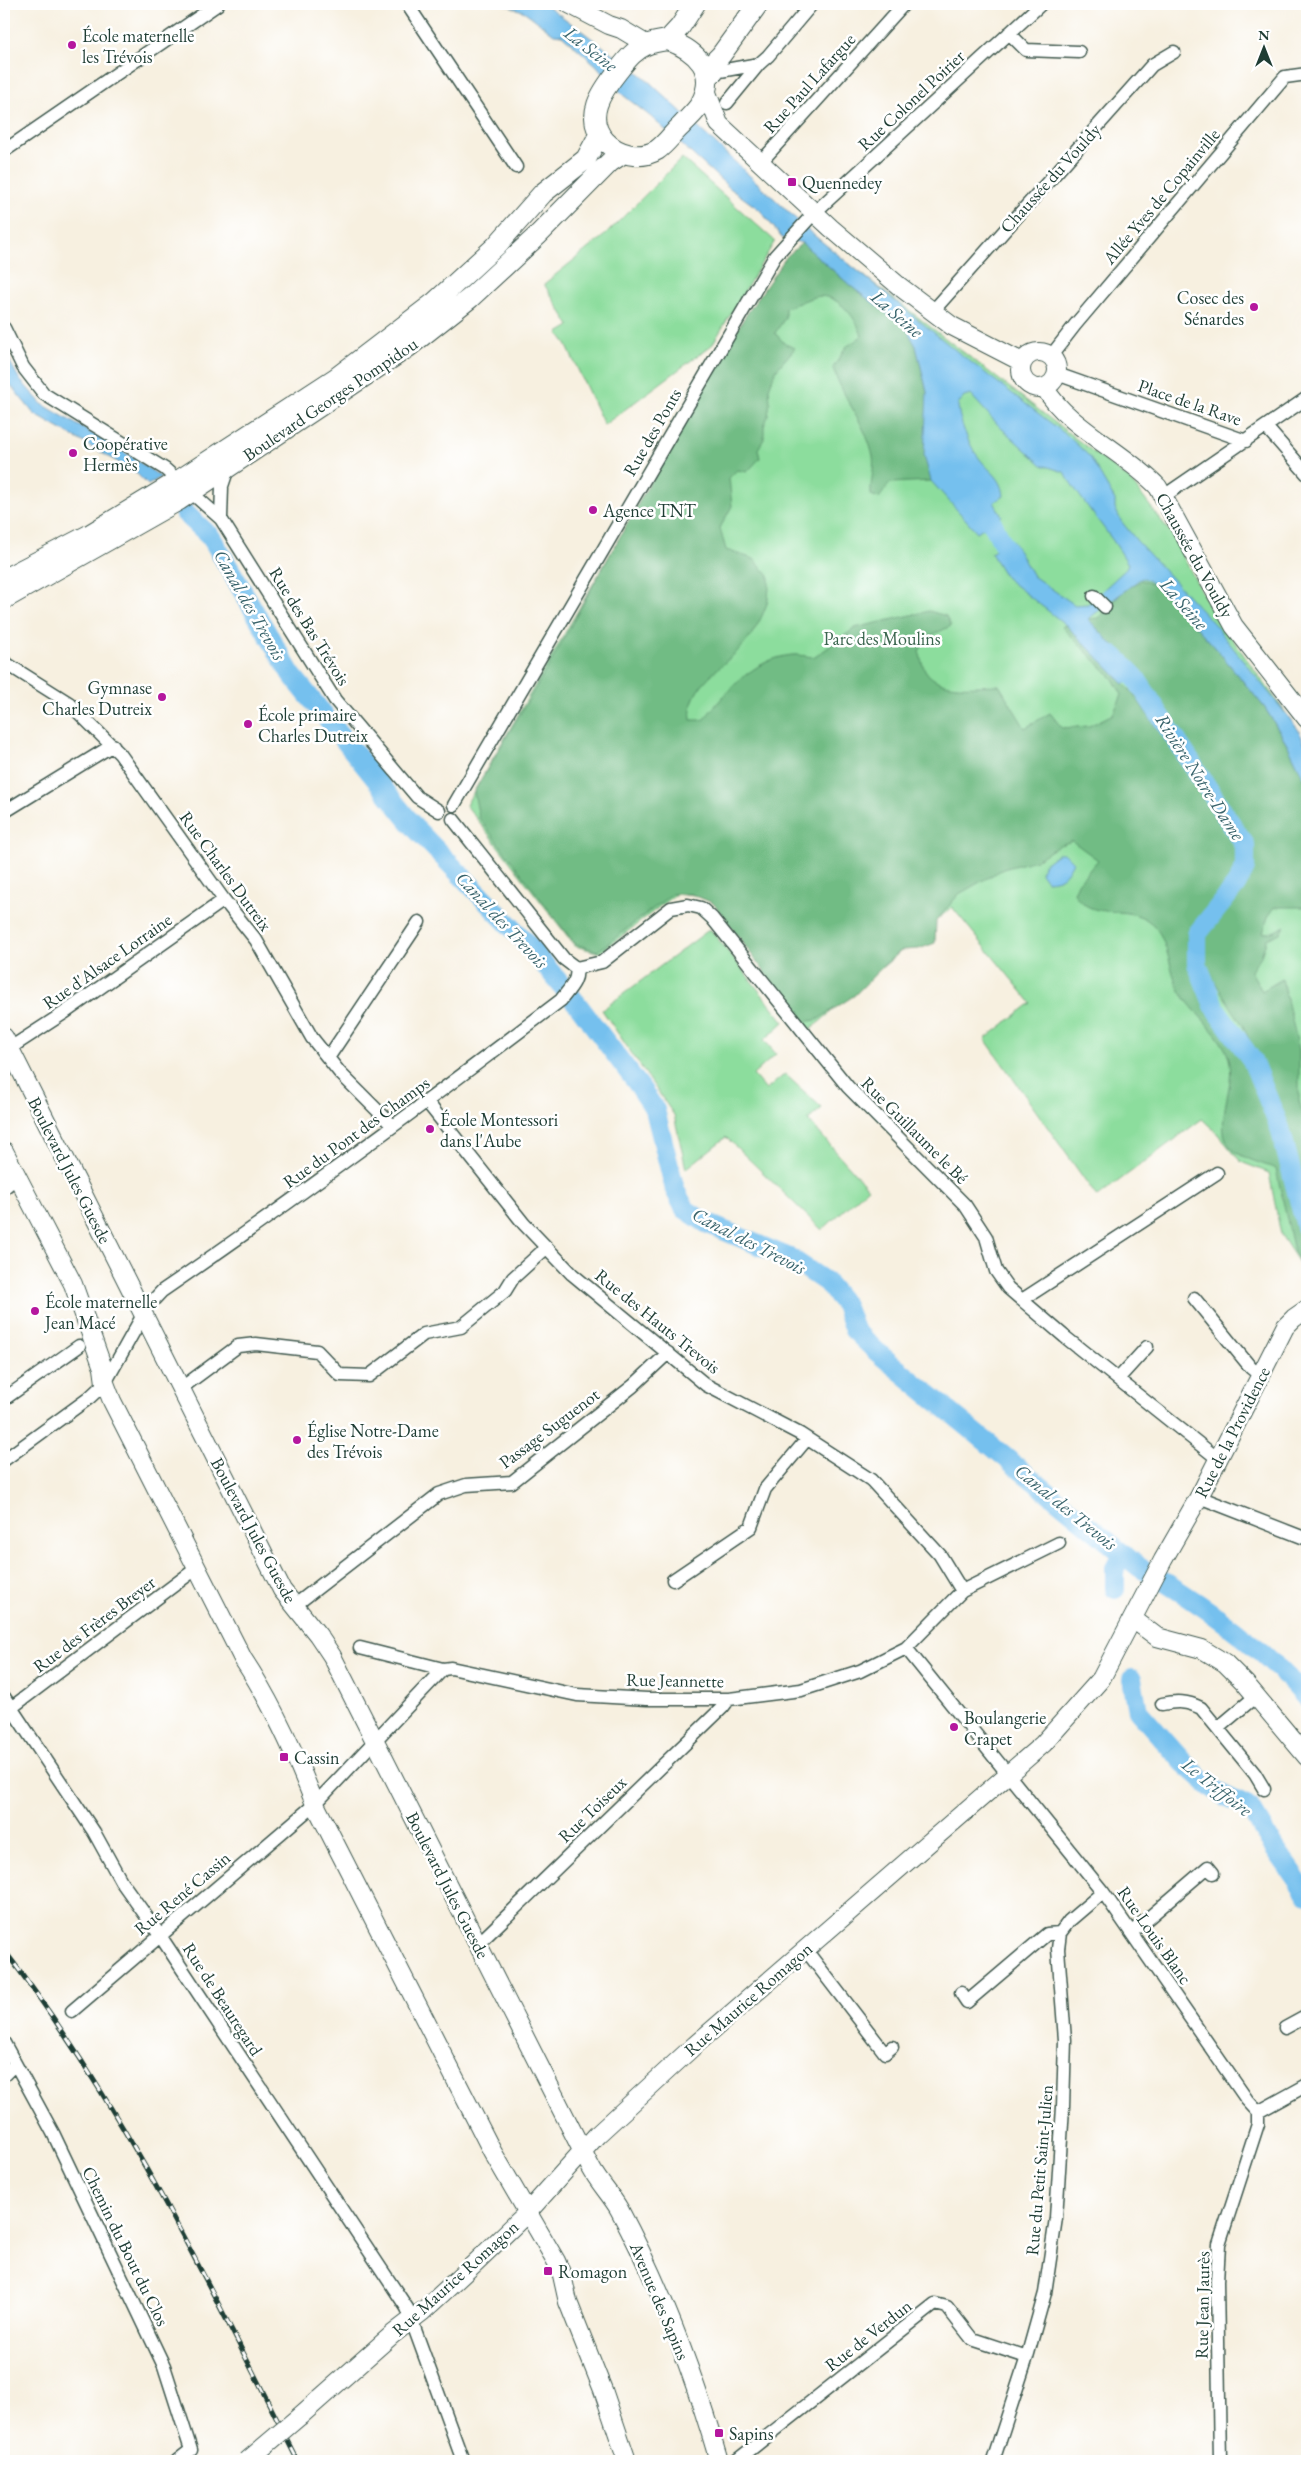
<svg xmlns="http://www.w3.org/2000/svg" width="1311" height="2465" viewBox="0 0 1311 2465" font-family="'EB Garamond',serif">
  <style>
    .green { fill: #8cdd9d; stroke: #568d68 }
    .forest { fill: #71bc84; stroke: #487c5c }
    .water { fill: #75c0ee; stroke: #4a7e91 }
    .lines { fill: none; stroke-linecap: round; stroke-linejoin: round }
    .river { stroke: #75c0ee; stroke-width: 20 }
    .street-casing { stroke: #3f584e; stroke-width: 15 }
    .secondary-casing { stroke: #3f584e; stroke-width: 20 }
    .primary-casing { stroke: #3f584e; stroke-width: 22 }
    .street { stroke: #fff; stroke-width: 12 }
    .secondary { stroke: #fff; stroke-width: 18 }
    .primary { stroke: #fff; stroke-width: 20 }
    .rail-casing { stroke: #1f3d34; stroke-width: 5 }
    .rail { stroke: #fff; stroke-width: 3; stroke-dasharray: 9; stroke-linecap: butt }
    .secondary-bridge-casing { stroke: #3f584e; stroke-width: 20; stroke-linecap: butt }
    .secondary-bridge { stroke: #fff; stroke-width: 18 }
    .poi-dot { fill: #b5179e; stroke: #fff; stroke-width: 2 }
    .labels { text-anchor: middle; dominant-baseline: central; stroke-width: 5; stroke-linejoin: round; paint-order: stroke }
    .poi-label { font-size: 18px; fill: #1f3d34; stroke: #fff; text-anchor: start }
    .street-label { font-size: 18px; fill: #1f3d34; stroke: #fff }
    .park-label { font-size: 18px; fill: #3a654e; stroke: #fff }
    .water-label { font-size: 19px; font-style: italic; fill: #39646c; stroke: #fff }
  </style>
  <rect width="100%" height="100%" fill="#fff"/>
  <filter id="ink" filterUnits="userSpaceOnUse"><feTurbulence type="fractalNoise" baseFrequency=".02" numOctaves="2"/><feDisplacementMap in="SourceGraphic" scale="10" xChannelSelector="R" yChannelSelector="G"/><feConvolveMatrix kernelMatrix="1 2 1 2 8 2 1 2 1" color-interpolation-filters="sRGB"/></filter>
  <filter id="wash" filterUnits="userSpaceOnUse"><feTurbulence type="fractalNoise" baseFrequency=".0096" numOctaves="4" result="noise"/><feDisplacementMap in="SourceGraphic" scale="20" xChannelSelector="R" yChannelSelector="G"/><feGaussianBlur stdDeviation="1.12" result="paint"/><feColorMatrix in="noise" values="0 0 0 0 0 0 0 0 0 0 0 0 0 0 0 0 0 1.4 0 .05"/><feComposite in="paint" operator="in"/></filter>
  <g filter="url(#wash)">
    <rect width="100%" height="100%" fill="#f7f0e0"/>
    <path class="green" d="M 682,158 L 775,241 L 712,345 L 604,425 L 565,342 L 558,333 L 570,326 L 544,284 L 605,235 Z
      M 811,235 L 1130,480 L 1170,532 L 1212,611 L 1294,724 L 1307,748 L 1307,1275 L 1281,1235 L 1269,1173 L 1241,1162 L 1216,1132 L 1202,1119 L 1097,1197 L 985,1039 L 1031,1003 L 952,907 L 809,1031 L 711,897 L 677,893 L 600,953 L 575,946 L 466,805 L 624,530 Z
      M 710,929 L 784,1022 L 764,1040 L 776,1054 L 753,1075 L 766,1090 L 785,1074 L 822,1108 L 808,1120 L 868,1188 L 822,1230 L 726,1137 L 686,1169 L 674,1115 L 602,1010 Z"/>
    <path class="forest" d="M 802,243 L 852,287 L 906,328 L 916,346 L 927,392 L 931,481 L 890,483 L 879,498 L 871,495 C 870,482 875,468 873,456 C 866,424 843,399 833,368 L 846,347 L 862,336 C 856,316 834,289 811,298 C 802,301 794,306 785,308 L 785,318 L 775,333 L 785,344 L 795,348 L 776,370 L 769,388 L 770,402 L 768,416 L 764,426 L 764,439 L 758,449 L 760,458 L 747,472 L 737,470 L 729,478 L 732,506 L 720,528 L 726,550 L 754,559 L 769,576 C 769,585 769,595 767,603 C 764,614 754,632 747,641 C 727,666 686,684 691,720 L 703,720 C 727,692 752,659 792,655 C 799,654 808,657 815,657 L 855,628 L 929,611 L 946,616 L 951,626 L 928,637 L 919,651 C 921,657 922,665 925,670 C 939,693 978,685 999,685 L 1025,728 L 1050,713 L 1062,728 L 1089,726 L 1113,714 L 1122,695 L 1113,679 L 1062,627 L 1066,625 L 1132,692 L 1240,851 L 1240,871 L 1231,889 L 1198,928 L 1190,950 L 1192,973 L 1241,1053 L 1270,1111 L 1301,1227 L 1307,1256 L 1307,1274 L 1294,1252 L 1276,1169 C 1264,1164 1248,1160 1237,1153 C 1208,1134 1235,1091 1230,1063 C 1226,1037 1191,1012 1179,989 C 1170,972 1168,943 1156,928 C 1132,899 1092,925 1074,893 L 1078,883 L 1098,860 L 1072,841 L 1060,845 L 1036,860 L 1003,869 L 959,894 L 936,921 L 935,943 L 919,949 L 902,950 L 886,963 L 855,995 L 817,1020 L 802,1022 L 713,903 L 691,894 L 672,894 L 598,951 L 575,944 L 479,818 L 474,792 L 552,660 L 661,462 L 744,318 L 786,257 Z
      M 1142,580 L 1161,589 L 1214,646 L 1265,708 L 1286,742 L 1307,784 L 1307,907 L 1275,907 L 1268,917 L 1263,933 L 1273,932 L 1285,926 L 1280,933 L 1267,939 L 1261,956 L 1251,971 L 1262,991 L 1282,979 L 1299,1049 L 1299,1101 L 1307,1129 L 1307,1197 L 1271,1086 L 1242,1024 L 1207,970 L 1201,957 L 1205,929 L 1237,891 L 1248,869 L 1252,851 L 1238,823 L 1137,671 L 1088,619 L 1099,618 L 1122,592 Z"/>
    <path class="water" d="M 504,4 L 545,4 L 643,76 L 810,232 L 959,353 L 1068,436 L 1090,457 L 1115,500 L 1115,508 L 1121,521 L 1137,541 L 1214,624 L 1298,729 L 1307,748 L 1307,784 L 1286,742 L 1265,708 L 1214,646 L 1161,589 L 1144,578 L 1140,579 L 1088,619 L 1137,671 L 1124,684 L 1066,625 L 1006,578 L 991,553 L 1012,540 L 1033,576 L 1075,605 L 1088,604 L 1125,570 L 1128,564 C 1109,531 1083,504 1064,472 L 1042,465 L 1000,427 L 971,395 L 964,397 L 958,404 C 958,418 969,446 979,458 C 990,473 1002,476 1004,496 L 994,502 L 1002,516 L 977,532 L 931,481 L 924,455 L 927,392 L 916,346 L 906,328 L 852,287 L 802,243 L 782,238 L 760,210 L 731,189 L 651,117 L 623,95 L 596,65 L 562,35 L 554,34 L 525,12 Z
      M 4,351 L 20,380 L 42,404 L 132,457 L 161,477 L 148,485 L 135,472 L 34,414 L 4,377 Z
      M 1059,853 L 1064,853 L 1073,862 C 1066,876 1063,880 1047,881 L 1041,873 L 1043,865 Z"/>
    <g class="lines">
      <path class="river" d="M 980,499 L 1016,569
        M 184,512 L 211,537 L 291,674 L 415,828 L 523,939 L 578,1005 L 640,1087 L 655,1110 L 675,1190 L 685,1209 L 706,1223 L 792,1259 L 826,1282 L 845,1305 L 854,1330 L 877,1352 L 1139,1567 C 1201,1602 1261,1644 1307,1699
        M 1114,656 L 1135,677 L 1245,845 L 1245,868 L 1236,885 L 1197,934 L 1197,964 L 1215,1008 L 1252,1060 L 1280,1128 L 1307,1230
        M 1115,1589 L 1115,1568 L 1124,1554
        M 1132,1679 L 1138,1711 L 1184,1763 L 1217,1792 L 1251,1808 L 1269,1840 L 1307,1894"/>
    </g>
  </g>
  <g filter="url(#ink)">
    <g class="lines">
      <defs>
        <path id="street" d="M 407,4 L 516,167
          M 1009,33 L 1026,50 L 1079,52
          M 707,83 L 720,71 L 759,64 L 768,56 L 812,4
          M 727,103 L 759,64
          M 4,151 L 218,4
          M 760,163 L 904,4
          M 933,311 L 1152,65 L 1174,52
          M 4,328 L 23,367 L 44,394 L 165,469 L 221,519 L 335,700 L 417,797 L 439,811
          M 1051,356 L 1075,325 L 1285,77 L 1307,74
          M 1057,374 L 1246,441
          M 1266,427 L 1307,474
          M 1164,496 L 1307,398
          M 221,519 L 222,486 L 228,468
          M 1094,596 L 1105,607
          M 4,662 L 69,703 L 120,754 L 224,900 L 256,940 L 312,1038 L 340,1073 L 393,1126
          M 454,805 L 775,256 L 814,213 L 1041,4
          M 4,812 L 113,745
          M 453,819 L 564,959 L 576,968
          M 576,968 L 602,962 L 671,908 L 688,905 L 701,908 L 712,918 L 848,1087 L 965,1205 L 986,1237 L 996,1271 L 1008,1288 L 1065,1337 L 1218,1459
          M 4,1052 L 64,1013 L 224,900
          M 328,1058 L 419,922
          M 427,1102 L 524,1224 L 572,1274 L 706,1385 L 800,1434 L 871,1480 L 940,1555 L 962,1591
          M 4,1188 L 17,1177
          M 1194,1298 L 1251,1368 L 1261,1376
          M 1022,1300 L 1217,1173
          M 1118,1379 L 1147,1347
          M 180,1389 L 238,1346 L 256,1344 L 317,1351 L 340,1375 L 369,1376 L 424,1334 L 461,1327 L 505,1291 L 513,1278 L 546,1248
          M 4,1399 L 79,1346
          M 4,1460 L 89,1398 L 105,1383 L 148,1306 L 162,1291 C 298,1198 430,1100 561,1000 C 568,990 579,981 576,968
          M 1199,1497 L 1307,1539
          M 673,1580 L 751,1527 L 765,1489 L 807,1439
          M 294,1606 L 439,1494 L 466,1485 L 512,1482 L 633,1386 L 668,1353
          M 360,1648 L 443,1669 L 451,1668 L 577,1695 L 647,1699 L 729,1699 L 801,1690 L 860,1671 L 906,1648 L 962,1591 L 1059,1543
          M 906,1648 L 1103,1892 L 1247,2100 L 1258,2112 L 1258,2124 L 1219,2244 L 1217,2281 L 1220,2461
          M 4,1697 L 94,1832 L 121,1881 L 159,1934 L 407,2308 L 463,2461
          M 1162,1704 C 1177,1701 1187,1701 1201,1708 L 1255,1774 L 1264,1789
          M 11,1708 L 197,1568
          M 1218,1728 L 1256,1696
          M 1132,1932 L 1208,1867 L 1213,1873
          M 478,1944 L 723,1707 L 729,1699
          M 805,1949 L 885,2053 L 892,2047
          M 961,1993 L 967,2002 L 1047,1934 L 1060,1933
          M 72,2011 L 315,1804 L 443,1669
          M 1285,2028 L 1307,2016
          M 4,2043 L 53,2133 L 164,2366 L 191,2450 L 177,2461
          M 4,2075 L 15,2064
          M 1258,2112 L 1307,2085
          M 736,2461 L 935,2304 L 947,2307 L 972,2339 L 1027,2357
          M 993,2461 L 1027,2357 L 1045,2293 L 1056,2218 L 1063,2107 L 1065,2040 L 1058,1949 L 1060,1933 L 1069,1921 L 1103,1892"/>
        <path id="secondary" d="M 569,4 L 609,25 L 621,29 L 646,44
          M 706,90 L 719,124 L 831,228 L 899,286 L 952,326 L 1022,362
          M1021 370a18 18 0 1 1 36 0a18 18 0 1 1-36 0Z
          M 1045,388 C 1066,426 1126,453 1158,487 L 1234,626 L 1307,719
          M 4,1037 L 282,1590 L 318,1635 L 332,1656 L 591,2168 C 599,2183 611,2195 619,2209 C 662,2289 694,2375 719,2461
          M 4,1151 L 73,1284 L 103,1368 L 105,1383 L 112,1401 L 243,1659 C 273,1704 295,1753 315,1804 L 492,2151 L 556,2261 L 562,2275 L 568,2302 L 603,2390 L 627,2461
          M 1133,1619 L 1157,1637 L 1202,1649 L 1225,1663 L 1245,1683 L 1307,1757
          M 300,2416 L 393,2334 L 423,2311 L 475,2263 L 527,2213 L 597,2135 L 695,2045 L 1043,1744 L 1101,1679 L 1163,1560 L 1199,1497 L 1285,1327 L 1294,1318 L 1307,1309"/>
        <path id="primary" d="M 668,40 C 697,51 718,71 701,103 C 697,111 687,119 681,126 C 673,133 666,144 657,150 C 640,160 618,155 605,141 C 583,117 602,91 618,71 C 626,61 634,50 646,45 C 653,42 661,41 668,40 Z
          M 668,40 L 680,27 L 695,4
          M 705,71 L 721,55 L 758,4
          M 4,579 L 89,535 L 178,481 L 336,378 L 434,303 L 496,246 L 543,193 L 586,159 L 599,135
          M 4,599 L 179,500 L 408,347 L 470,298 L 537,236 L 610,162 L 622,154"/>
      </defs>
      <use href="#street" class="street-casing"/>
      <use href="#secondary" class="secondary-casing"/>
      <use href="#primary" class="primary-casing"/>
      <use href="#street" class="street"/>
      <use href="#secondary" class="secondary"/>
      <use href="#primary" class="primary"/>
      <defs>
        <path id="rail" d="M 4,1950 C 125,2107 209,2286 298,2461"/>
      </defs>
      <use href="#rail" class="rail-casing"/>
      <use href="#rail" class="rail"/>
      <defs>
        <path id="secondary-bridge" d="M 247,2461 L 300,2416"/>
      </defs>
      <use href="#secondary-bridge" class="secondary-bridge-casing"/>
      <use href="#secondary-bridge" class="secondary-bridge"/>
    </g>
  </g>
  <g class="poi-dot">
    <circle cx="72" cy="45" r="5"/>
    <rect x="787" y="177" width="10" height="10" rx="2.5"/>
    <circle cx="1254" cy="307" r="5"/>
    <circle cx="73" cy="453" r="5"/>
    <circle cx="593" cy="510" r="5"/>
    <circle cx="162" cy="697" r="5"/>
    <circle cx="248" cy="724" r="5"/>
    <circle cx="430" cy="1129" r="5"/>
    <circle cx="35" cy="1311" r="5"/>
    <circle cx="297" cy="1440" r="5"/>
    <circle cx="954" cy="1727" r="5"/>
    <rect x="279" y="1752" width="10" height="10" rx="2.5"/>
    <rect x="543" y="2266" width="10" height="10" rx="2.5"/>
    <rect x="714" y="2428" width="10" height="10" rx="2.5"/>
  </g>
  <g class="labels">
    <g class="poi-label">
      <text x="82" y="35">École maternelle<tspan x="82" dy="21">les Trévois</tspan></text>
      <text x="802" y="182">Quennedey</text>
      <text x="1244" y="297" text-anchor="end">Cosec des<tspan x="1244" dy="21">Sénardes</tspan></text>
      <text x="83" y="443">Coopérative<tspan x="83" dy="21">Hermès</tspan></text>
      <text x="603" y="510">Agence TNT</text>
      <text x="152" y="687" text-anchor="end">Gymnase<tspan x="152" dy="21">Charles Dutreix</tspan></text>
      <text x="258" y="714">École primaire<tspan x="258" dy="21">Charles Dutreix</tspan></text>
      <text x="440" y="1119">École Montessori<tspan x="440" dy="21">dans l'Aube</tspan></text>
      <text x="45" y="1301">École maternelle<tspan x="45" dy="21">Jean Macé</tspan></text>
      <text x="307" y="1430">Église Notre-Dame<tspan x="307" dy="21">des Trévois</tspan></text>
      <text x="964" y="1717">Boulangerie<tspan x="964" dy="21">Crapet</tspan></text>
      <text x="294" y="1757">Cassin</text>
      <text x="558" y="2271">Romagon</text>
      <text x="729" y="2433">Sapins</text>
    </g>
    <g class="street-label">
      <text transform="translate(809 83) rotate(-48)">Rue Paul Lafargue</text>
      <text transform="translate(911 100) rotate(-43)">Rue Colonel Poirier</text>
      <text transform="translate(1050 178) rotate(-48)">Chaussée du Vouldy</text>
      <text transform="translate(1161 196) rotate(-50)">Allée Yves de Copainville</text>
      <text transform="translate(330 399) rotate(-34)">Boulevard Georges Pompidou</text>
      <text transform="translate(1190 402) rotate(19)">Place de la Rave</text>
      <text transform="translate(652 432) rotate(-60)">Rue des Ponts</text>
      <text transform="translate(1195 555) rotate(61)">Chaussée du Vouldy</text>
      <text transform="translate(310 626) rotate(58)">Rue des Bas Trévois</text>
      <text transform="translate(226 871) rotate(54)">Rue Charles Dutreix</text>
      <text transform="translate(107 961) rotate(-35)">Rue d'Alsace Lorraine</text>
      <text transform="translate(915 1130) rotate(45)">Rue Guillaume le Bé</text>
      <text transform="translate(356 1132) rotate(-36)">Rue du Pont des Champs</text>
      <text transform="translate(70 1170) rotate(63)">Boulevard Jules Guesde</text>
      <text transform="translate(658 1321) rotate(39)">Rue des Hauts Trevois</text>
      <text transform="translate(549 1428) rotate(-37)">Passage Suguenot</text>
      <text transform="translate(1232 1432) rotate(-63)">Rue de la Providence</text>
      <text transform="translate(254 1530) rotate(62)">Boulevard Jules Guesde</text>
      <text transform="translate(94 1624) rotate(-37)">Rue des Frères Breyer</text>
      <text transform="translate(675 1680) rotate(1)">Rue Jeannette</text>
      <text transform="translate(592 1809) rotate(-44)">Rue Toiseux</text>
      <text transform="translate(448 1885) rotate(63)">Boulevard Jules Guesde</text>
      <text transform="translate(182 1893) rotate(-40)">Rue René Cassin</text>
      <text transform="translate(1155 1935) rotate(55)">Rue Louis Blanc</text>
      <text transform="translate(223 1999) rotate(57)">Rue de Beauregard</text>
      <text transform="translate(748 1999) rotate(-41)">Rue Maurice Romagon</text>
      <text transform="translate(1039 2170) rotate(-85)">Rue du Petit Saint-Julien</text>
      <text transform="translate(126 2246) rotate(64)">Chemin du Bout du Clos</text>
      <text transform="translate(455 2278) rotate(-42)">Rue Maurice Romagon</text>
      <text transform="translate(660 2301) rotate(67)">Avenue des Sapins</text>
      <text transform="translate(1202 2305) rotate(-89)">Rue Jean Jaurès</text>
      <text transform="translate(868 2335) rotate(-38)">Rue de Verdun</text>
    </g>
    <g class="park-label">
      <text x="882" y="638">Parc des Moulins</text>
    </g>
    <g class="water-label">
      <text transform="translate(591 49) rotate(38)">La Seine</text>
      <text transform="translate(897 314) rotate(41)">La Seine</text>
      <text transform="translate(1184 604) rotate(49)">La Seine</text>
      <text transform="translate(250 605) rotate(60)">Canal des Trevois</text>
      <text transform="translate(1200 777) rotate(57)">Rivière Notre-Dame</text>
      <text transform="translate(502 920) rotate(47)">Canal des Trevois</text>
      <text transform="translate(749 1241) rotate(27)">Canal des Trevois</text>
      <text transform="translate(1066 1507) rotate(39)">Canal des Trevois</text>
      <text transform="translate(1217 1787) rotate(38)">Le Triffoire</text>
    </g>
  </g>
  <rect width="1311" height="2465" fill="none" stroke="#fff" stroke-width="20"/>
  <g transform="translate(1264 48)" stroke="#ffffff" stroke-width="4" paint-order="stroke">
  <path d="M0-4L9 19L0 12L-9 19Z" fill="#1f3d34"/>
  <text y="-8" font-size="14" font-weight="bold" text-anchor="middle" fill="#1f3d34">N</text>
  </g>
</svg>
